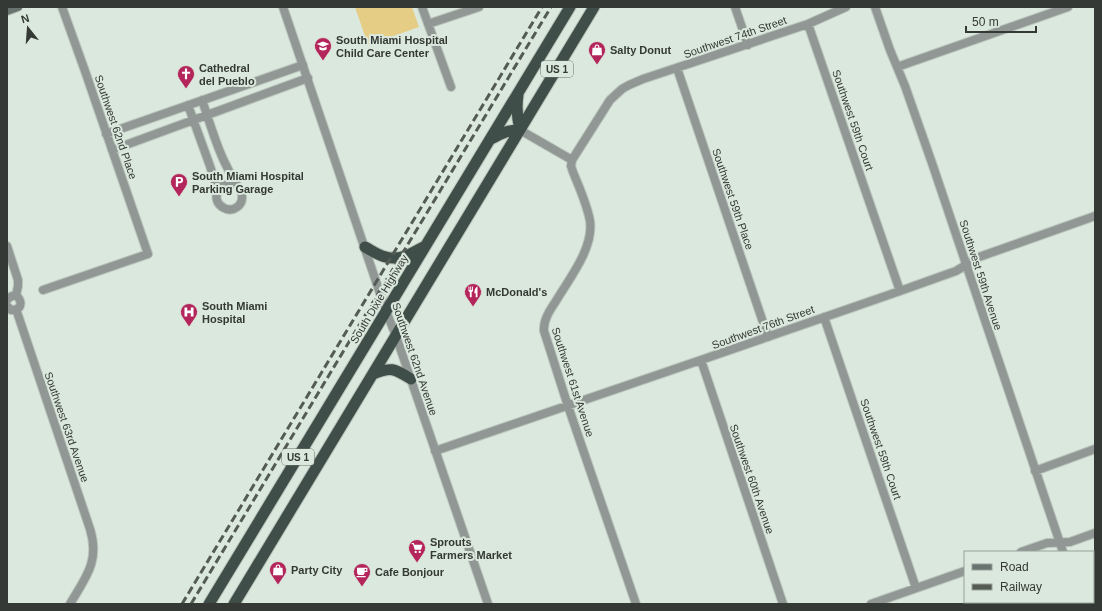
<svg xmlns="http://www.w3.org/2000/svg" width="1102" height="611" viewBox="0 0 1102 611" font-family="Helvetica,sans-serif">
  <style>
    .green { fill: #e6cd86 }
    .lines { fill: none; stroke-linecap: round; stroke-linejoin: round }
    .minor-casing { stroke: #bac5bb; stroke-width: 10 }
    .tertiary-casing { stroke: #bac5bb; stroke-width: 10 }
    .secondary-casing { stroke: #bac5bb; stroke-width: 10 }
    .trunk-casing { stroke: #bac5bb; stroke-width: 13 }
    .minor { stroke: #909795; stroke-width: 8 }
    .tertiary { stroke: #909795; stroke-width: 8 }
    .secondary { stroke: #687370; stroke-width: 8 }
    .trunk { stroke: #404e4a; stroke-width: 11 }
    .rail { stroke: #545b55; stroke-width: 3; stroke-dasharray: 8 4; stroke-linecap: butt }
    .labels { text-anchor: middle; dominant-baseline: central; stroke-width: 4; stroke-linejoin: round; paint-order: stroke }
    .shield { fill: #dbe8dd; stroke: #666e67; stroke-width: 1 }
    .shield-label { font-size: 10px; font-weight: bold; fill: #343935 }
    .street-label { font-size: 11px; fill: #343935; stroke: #dbe8dd }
    .poi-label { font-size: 11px; font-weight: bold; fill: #343935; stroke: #dbe8dd; text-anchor: start }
  </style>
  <rect width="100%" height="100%" fill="#dbe8dd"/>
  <path class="green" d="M 355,7 L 412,7 L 419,27 L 368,45 Z"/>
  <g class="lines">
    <defs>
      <path id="minor" d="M 422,7 L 451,87
        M 735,7 L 748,45
        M 875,7 L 890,50 L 905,86 L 933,166 L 1063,552
        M 428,24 L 479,7
        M 808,24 L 900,291
        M 897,67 L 1068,7
        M 677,68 L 768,337
        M 202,100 C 209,120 215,142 224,161 C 228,169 232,178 237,185 C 239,189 242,191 242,196 C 243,205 233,213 224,208 C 208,200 220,177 237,186
        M 188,105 L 210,166 L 218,191
        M 520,130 L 572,160 L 571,166 L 573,172 C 579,187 587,204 590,221 C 594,248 569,279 556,301 C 550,310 543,320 544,331 L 568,406 L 636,604
        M 106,134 L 303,65
        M 112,150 L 308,78
        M 572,160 L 610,100 L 622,89 L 629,85 L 643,79 L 808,24 L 846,7
        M 7,246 L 18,280 L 18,286 L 16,296
        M 43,290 L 148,254 L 85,71 L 62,7
        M 7,300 C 19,286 28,312 11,310 L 7,306
        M 16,309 L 90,529 C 100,561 86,577 70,604
        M 824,317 L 916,588
        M 701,360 L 783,604
        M 435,451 L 701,360 L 900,291 L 956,271 L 979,257 L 1095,216
        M 1035,471 L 1095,449
        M 1021,552 L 1047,543 L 1070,542 L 1095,533
        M 1080,602 L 1081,604
        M 871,604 L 965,571"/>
      <path id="tertiary" d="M 283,7 L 386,311 L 396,336 L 488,604"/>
      <path id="secondary" d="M 7,11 L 18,7"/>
      <path id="trunk" d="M 518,95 C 516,108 517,118 520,130
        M 491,139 C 502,133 508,130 520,130
        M 365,247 C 371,250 379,256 386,257 C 401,261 412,253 425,246
        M 373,374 C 391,367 394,368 411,379
        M 209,604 L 570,7
        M 234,604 L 594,7"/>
    </defs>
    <use href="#minor" class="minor-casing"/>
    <use href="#tertiary" class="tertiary-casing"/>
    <use href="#secondary" class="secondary-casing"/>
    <use href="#trunk" class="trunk-casing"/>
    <use href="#minor" class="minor"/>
    <use href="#tertiary" class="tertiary"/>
    <use href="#secondary" class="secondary"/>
    <use href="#trunk" class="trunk"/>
    <path class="rail" d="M 182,604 L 542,7
      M 191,604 L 551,7"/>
  </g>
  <defs>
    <symbol id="school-pin" viewBox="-11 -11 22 30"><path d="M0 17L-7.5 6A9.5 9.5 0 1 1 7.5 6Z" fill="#b4265b" stroke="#dbe8dd"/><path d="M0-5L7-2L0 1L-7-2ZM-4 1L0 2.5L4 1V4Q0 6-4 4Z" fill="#fff"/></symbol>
    <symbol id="shop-pin" viewBox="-11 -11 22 30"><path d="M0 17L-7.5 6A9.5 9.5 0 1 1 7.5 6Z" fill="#b4265b" stroke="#dbe8dd"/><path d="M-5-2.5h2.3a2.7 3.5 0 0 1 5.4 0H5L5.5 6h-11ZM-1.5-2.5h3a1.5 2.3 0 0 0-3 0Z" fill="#fff"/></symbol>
    <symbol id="church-pin" viewBox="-11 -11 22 30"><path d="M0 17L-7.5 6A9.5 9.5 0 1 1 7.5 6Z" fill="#b4265b" stroke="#dbe8dd"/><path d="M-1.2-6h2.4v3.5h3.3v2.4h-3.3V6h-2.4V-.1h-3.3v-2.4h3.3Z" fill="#fff"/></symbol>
    <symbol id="parking-pin" viewBox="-11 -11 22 30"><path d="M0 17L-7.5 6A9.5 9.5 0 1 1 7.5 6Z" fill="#b4265b" stroke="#dbe8dd"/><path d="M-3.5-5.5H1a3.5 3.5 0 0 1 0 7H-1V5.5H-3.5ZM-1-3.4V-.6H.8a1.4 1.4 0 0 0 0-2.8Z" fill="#fff"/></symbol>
    <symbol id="restaurant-pin" viewBox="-11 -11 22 30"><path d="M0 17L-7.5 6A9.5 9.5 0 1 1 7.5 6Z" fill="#b4265b" stroke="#dbe8dd"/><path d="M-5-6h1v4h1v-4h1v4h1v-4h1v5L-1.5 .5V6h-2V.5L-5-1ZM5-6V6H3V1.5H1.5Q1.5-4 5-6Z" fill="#fff"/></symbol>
    <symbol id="hospital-pin" viewBox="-11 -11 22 30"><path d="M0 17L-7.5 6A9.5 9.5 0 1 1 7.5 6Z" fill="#b4265b" stroke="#dbe8dd"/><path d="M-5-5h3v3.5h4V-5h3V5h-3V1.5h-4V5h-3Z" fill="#fff"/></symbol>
    <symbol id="supermarket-pin" viewBox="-11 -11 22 30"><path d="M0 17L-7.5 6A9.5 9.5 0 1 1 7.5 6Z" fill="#b4265b" stroke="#dbe8dd"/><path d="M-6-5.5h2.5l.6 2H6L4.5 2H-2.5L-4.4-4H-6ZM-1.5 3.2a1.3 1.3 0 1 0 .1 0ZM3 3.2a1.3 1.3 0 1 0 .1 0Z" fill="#fff"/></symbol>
    <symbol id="cafe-pin" viewBox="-11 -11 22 30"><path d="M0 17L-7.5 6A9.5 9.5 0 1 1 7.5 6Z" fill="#b4265b" stroke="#dbe8dd"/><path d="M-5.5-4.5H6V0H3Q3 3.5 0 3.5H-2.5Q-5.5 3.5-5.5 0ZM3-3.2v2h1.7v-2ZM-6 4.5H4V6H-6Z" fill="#fff"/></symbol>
  </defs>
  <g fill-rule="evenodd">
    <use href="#school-pin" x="313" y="36" width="20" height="27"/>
    <use href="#shop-pin" x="587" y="40" width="20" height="27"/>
    <use href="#church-pin" x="176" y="64" width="20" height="27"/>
    <use href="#parking-pin" x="169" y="172" width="20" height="27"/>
    <use href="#restaurant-pin" x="463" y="282" width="20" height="27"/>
    <use href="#hospital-pin" x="179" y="302" width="20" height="27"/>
    <use href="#supermarket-pin" x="407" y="538" width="20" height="27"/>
    <use href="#shop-pin" x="268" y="560" width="20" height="27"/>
    <use href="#cafe-pin" x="352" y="562" width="20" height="27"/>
  </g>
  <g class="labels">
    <g class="shield">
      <rect x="541" y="61" width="32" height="16" rx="3"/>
      <rect x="282" y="449" width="32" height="16" rx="3"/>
    </g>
    <g class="shield-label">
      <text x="557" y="69">US 1</text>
      <text x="298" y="457">US 1</text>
    </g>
    <g class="street-label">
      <text transform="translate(735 37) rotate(-19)">Southwest 74th Street</text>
      <text transform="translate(853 120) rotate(71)">Southwest 59th Court</text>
      <text transform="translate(116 127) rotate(71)">Southwest 62nd Place</text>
      <text transform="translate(733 199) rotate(71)">Southwest 59th Place</text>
      <text transform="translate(981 275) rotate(72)">Southwest 59th Avenue</text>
      <text transform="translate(379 299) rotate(-59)">South Dixie Highway</text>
      <text transform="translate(763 327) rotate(-20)">Southwest 76th Street</text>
      <text transform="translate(415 359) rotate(71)">Southwest 62nd Avenue</text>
      <text transform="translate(573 382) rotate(72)">Southwest 61st Avenue</text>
      <text transform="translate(67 427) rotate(71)">Southwest 63rd Avenue</text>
      <text transform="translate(881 449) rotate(71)">Southwest 59th Court</text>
      <text transform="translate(752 479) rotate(71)">Southwest 60th Avenue</text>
    </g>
    <g class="poi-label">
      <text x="336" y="40">South Miami Hospital<tspan x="336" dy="13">Child Care Center</tspan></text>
      <text x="610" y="50">Salty Donut</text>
      <text x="199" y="68">Cathedral<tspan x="199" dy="13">del Pueblo</tspan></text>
      <text x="192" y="176">South Miami Hospital<tspan x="192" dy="13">Parking Garage</tspan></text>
      <text x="486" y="292">McDonald's</text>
      <text x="202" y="306">South Miami<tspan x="202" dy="13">Hospital</tspan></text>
      <text x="430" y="542">Sprouts<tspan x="430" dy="13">Farmers Market</tspan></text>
      <text x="291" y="570">Party City</text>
      <text x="375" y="572">Cafe Bonjour</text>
    </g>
  </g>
  <rect width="1102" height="611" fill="none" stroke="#343935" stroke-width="16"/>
  <rect x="964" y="551" width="130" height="52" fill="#dbe8dd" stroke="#98a29a"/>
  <rect x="972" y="564" width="20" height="6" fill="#687370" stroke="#98a29a"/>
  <text x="1000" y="571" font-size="12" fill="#343935">Road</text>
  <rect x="972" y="584" width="20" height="6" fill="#545b55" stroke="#98a29a"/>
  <text x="1000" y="591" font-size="12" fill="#343935">Railway</text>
  <g transform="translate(28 28) rotate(343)" stroke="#dbe8dd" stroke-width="3" paint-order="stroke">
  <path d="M0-3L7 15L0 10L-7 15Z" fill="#343935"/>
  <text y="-6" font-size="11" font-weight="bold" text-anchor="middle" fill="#343935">N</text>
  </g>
  <path d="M966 26v6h70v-6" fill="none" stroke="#343935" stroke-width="2"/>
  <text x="972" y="26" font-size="12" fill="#343935" stroke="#dbe8dd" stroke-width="3" paint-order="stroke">50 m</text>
</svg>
